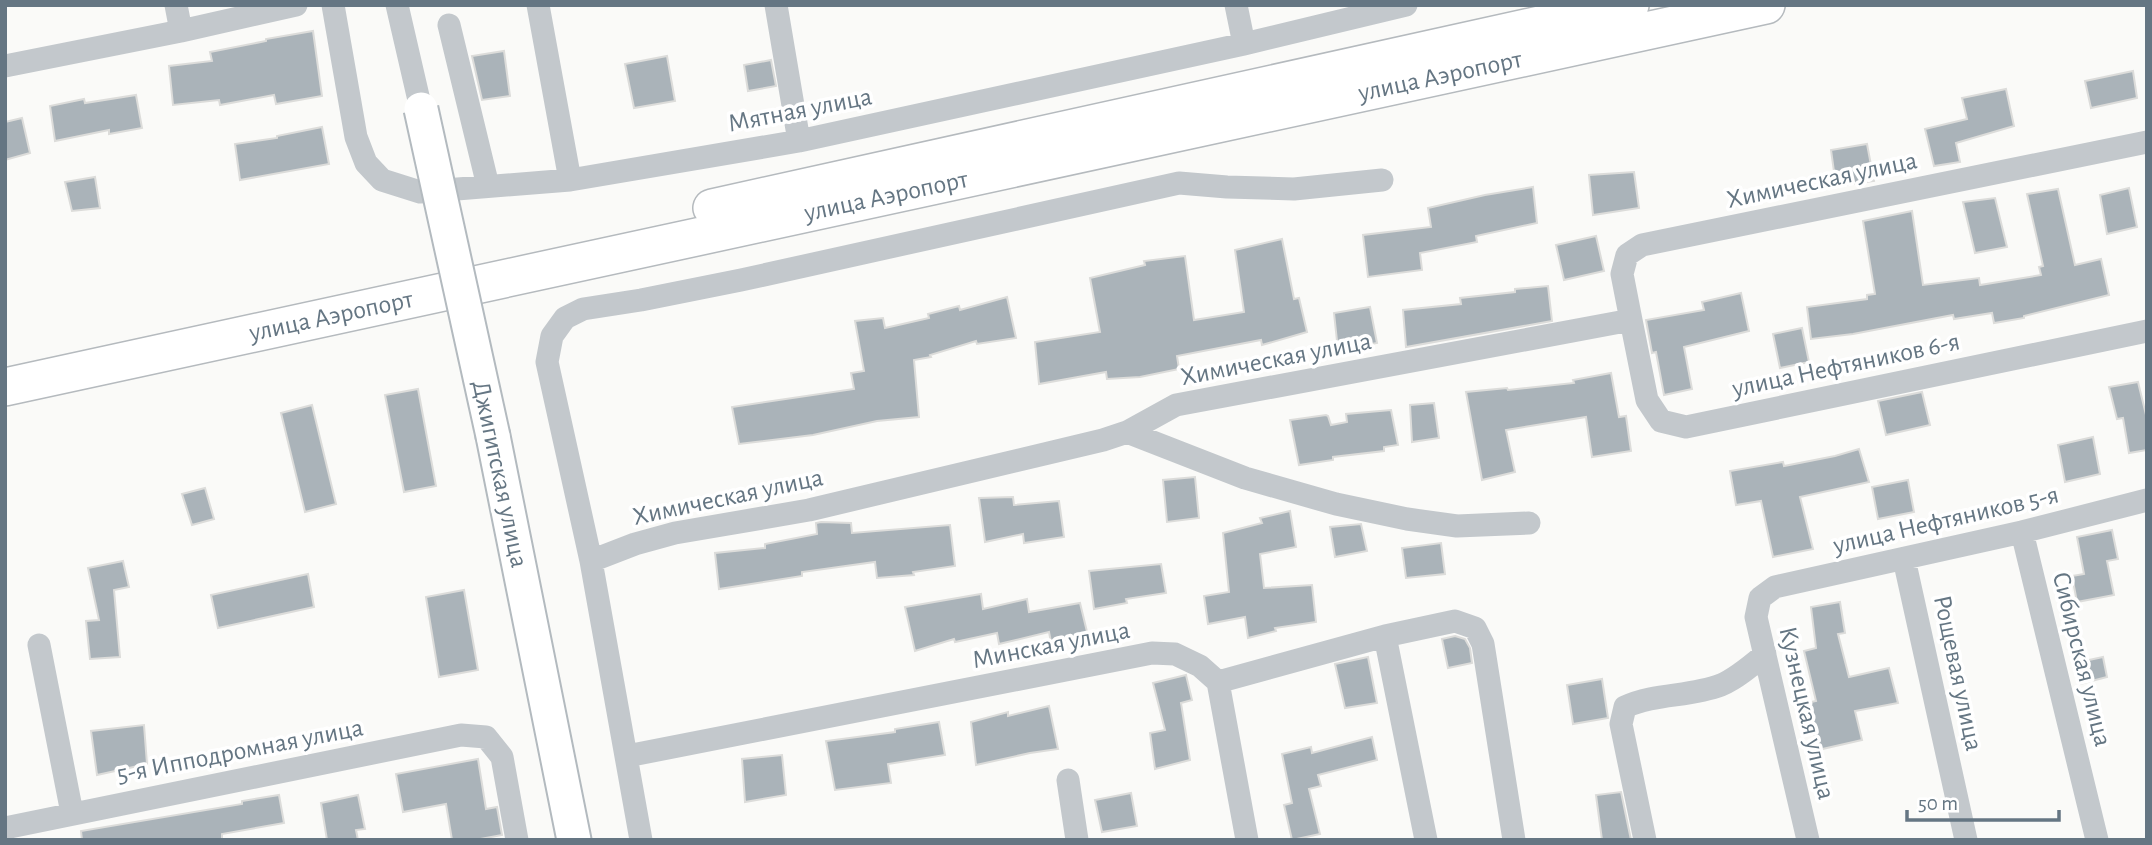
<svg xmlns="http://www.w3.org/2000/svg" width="2152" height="845" viewBox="0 0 2152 845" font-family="'Alegreya Sans',sans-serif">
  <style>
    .building { fill: #aab3b9; stroke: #dcdcda; stroke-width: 2 }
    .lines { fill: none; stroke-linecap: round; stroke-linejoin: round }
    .secondary-casing { stroke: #b3babf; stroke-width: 37 }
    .primary-casing { stroke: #b5babe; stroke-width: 40 }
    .street { stroke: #c3c8cc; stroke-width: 23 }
    .secondary { stroke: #fff; stroke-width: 33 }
    .primary { stroke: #fff; stroke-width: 37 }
    .secondary-bridge-casing { stroke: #b3babf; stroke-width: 37; stroke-linecap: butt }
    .secondary-bridge { stroke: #fff; stroke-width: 33 }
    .labels { text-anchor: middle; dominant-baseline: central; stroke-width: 7; stroke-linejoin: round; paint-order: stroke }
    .street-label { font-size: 26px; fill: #657683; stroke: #fff }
  </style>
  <rect width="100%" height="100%" fill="#fafaf8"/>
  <path class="building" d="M 313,31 L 322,96 L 276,104 L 274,95 L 220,105 L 219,100 L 173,105 L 169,66 L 212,61 L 210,52 L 266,41 L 266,39 Z
    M 504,51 L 510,96 L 482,100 L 472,56 Z
    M 667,56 L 675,101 L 634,108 L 625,64 Z
    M 771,60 L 776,86 L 748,91 L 744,65 Z
    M 2133,71 L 2137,98 L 2091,108 L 2085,81 Z
    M 2006,89 L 2014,126 L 1956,143 L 1960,162 L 1934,166 L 1925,129 L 1967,119 L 1962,98 Z
    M 136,95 L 142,128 L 109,134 L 109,130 L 55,141 L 50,106 L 84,99 L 85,103 Z
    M 22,118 L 30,153 L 5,160 L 5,122 Z
    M 322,127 L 329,164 L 240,180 L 235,144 L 277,138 L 277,136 Z
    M 1867,144 L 1874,181 L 1836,186 L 1831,150 Z
    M 1634,172 L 1639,208 L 1593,215 L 1589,175 Z
    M 95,177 L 100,208 L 72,211 L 65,182 Z
    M 1533,187 L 1537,223 L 1476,236 L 1477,242 L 1420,253 L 1422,270 L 1368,277 L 1363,235 L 1431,227 L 1428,208 L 1485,195 Z
    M 2129,188 L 2137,227 L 2107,234 L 2100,195 Z
    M 2058,189 L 2075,265 L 2101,259 L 2109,295 L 2024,316 L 2024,318 L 1994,323 L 1992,313 L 1954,319 L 1953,315 L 1853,334 L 1811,339 L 1807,307 L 1867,299 L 1867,295 L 1875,294 L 1863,221 L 1912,211 L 1923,285 L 1979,278 L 1980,285 L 2041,275 L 2039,267 L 2043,266 L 2027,194 Z
    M 1995,198 L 2007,247 L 1975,253 L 1963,202 Z
    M 1596,236 L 1604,271 L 1564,280 L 1556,245 Z
    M 1282,239 L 1294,299 L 1299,298 L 1307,332 L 1262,345 L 1261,340 L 1177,356 L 1179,369 L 1140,377 L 1107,379 L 1106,372 L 1039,384 L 1035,342 L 1100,332 L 1090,278 L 1145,265 L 1144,261 L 1185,256 L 1194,320 L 1244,312 L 1235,250 Z
    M 1548,286 L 1552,321 L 1406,347 L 1403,310 L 1461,304 L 1460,298 L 1515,292 L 1515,289 Z
    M 1741,293 L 1749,331 L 1684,347 L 1692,389 L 1664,395 L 1656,352 L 1652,353 L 1646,320 L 1704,310 L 1702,302 Z
    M 1007,297 L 1016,338 L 977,344 L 976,341 L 930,355 L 931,357 L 914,360 L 919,417 L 877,421 L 813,435 L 739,444 L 732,407 L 854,389 L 851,373 L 864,371 L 855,321 L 883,318 L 885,328 L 929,318 L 928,314 L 959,306 L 960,310 Z
    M 1370,307 L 1377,343 L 1338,350 L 1334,313 Z
    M 1802,328 L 1809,362 L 1780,368 L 1773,334 Z
    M 1611,373 L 1619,417 L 1626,416 L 1631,451 L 1592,457 L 1586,417 L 1506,430 L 1515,472 L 1482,480 L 1466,392 L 1507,388 L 1508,390 L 1574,383 L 1573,380 Z
    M 2138,382 L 2147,419 L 2147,450 L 2129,453 L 2123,418 L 2117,419 L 2109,387 Z
    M 418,389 L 436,486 L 404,492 L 385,395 Z
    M 1922,392 L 1930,425 L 1886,435 L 1878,401 Z
    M 1434,403 L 1439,438 L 1412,442 L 1410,405 Z
    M 312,405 L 336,504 L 305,512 L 281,413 Z
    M 1391,410 L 1398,445 L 1384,447 L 1384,451 L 1333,457 L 1333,460 L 1299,465 L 1290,420 L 1326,415 L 1328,416 L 1331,425 L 1347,422 L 1346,414 Z
    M 2093,437 L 2100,474 L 2065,482 L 2058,445 Z
    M 1859,449 L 1869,482 L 1800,497 L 1813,549 L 1773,557 L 1761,501 L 1736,505 L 1730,471 L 1783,462 L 1784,466 L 1835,456 Z
    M 1195,477 L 1199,518 L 1167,522 L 1163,480 Z
    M 1908,480 L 1914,512 L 1878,519 L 1872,487 Z
    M 205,488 L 214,519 L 192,525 L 182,494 Z
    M 1013,497 L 1014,505 L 1059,501 L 1064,537 L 1024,543 L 1023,534 L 985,542 L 979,498 Z
    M 1290,511 L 1296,547 L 1260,554 L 1264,588 L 1312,585 L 1316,622 L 1275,628 L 1276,631 L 1248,638 L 1245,617 L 1208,624 L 1204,596 L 1229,592 L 1223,533 L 1262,523 L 1260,518 Z
    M 821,522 L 851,523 L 852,533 L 950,525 L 955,566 L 913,572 L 914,575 L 877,578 L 875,562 L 802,572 L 802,576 L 719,589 L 715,553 L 765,548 L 765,544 L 817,534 L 816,523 Z
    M 1361,524 L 1367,551 L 1335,557 L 1330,527 Z
    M 2112,530 L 2118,559 L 2107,561 L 2114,595 L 2077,602 L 2072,576 L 2084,574 L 2077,537 Z
    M 1441,543 L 1445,574 L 1406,578 L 1402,548 Z
    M 123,561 L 129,587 L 114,590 L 120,657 L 90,659 L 86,621 L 99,620 L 88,568 Z
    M 1161,564 L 1166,593 L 1126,599 L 1127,603 L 1094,609 L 1089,571 Z
    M 308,574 L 314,607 L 218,628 L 211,595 Z
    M 464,590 L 478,670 L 439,677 L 426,597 Z
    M 981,594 L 983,609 L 1027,599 L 1029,612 L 1080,603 L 1088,636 L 1051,642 L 1049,632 L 999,644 L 997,633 L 955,642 L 954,639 L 915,651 L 905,607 Z
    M 1840,602 L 1845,633 L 1838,634 L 1849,677 L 1889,668 L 1898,703 L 1855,711 L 1862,740 L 1818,750 L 1806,703 L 1816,701 L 1804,651 L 1816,648 L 1811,607 Z
    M 1455,636 L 1465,639 L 1470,648 L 1472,663 L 1448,668 L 1442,639 Z
    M 1368,657 L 1377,703 L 1345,708 L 1335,664 Z
    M 2103,657 L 2107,677 L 2080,684 L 2075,663 Z
    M 1186,675 L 1192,700 L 1181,703 L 1190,760 L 1155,769 L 1150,733 L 1165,730 L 1153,683 Z
    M 1602,679 L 1608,718 L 1573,724 L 1567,685 Z
    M 1049,706 L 1058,749 L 1030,753 L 976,765 L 971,722 L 1008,712 L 1008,716 Z
    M 939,722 L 945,755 L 888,764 L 891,783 L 835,790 L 826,741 L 895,732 L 895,729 Z
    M 144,725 L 147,764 L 97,775 L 91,731 Z
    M 1372,737 L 1377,760 L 1318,775 L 1321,786 L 1309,789 L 1320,834 L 1292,840 L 1284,805 L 1292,803 L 1282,754 L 1311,747 L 1312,753 Z
    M 782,755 L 786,795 L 745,802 L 742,759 Z
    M 478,759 L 486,809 L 497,807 L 502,835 L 475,840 L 452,840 L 446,804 L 403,812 L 396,774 Z
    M 1621,792 L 1631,840 L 1602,840 L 1596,795 Z
    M 1131,793 L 1137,826 L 1102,832 L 1095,800 Z
    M 279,795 L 284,823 L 222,834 L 222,840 L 82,840 L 81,831 L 242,804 L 242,801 Z
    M 358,795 L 365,829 L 356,830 L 358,840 L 327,840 L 321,803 Z"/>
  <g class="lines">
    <defs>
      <path id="secondary" d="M 493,436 L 574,840"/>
      <path id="primary" d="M 712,208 L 1630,5
        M 5,387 L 1766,5"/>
    </defs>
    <use href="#secondary" class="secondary-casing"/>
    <use href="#primary" class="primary-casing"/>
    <path class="street" d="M 176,5 L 181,31
      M 333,5 L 356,137 L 366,163 L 382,180 L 420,192 L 570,180 L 799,141 L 1244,44 L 1406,5
      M 397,5 L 421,109
      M 538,5 L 570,180
      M 776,5 L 799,141
      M 1236,5 L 1244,44
      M 449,25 L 488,186
      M 5,66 L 181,31 L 296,5
      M 1631,320 L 1647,400 L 1661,421 L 1686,427 L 2147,331
      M 1127,432 L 1245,478 L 1336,504 L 1407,519 L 1457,526 L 1529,523
      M 2022,532 L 2097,840
      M 1904,559 L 1966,840
      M 591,561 L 547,362 L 552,336 L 565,318 L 583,309 L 641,300 L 741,280 L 1179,183 L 1227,187 L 1294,189 L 1382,180
      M 1385,636 L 1426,840
      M 39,645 L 72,813
      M 1218,682 L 1247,840
      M 627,756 L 1152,653 L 1175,654 L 1200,666 L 1218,682 L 1385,636 L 1455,621 L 1475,628 L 1483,644 L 1514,840
      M 1068,780 L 1077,840
      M 5,828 L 461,735 L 486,737 L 502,757 L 517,840
      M 641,840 L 591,561 L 635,544 L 675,533 L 809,510 L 1103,440 L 1127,432 L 1176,405 L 1631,320 L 1622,274 L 1627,255 L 1642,245 L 2147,142
      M 1645,840 L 1621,724 L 1625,707 C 1655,693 1690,697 1721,685 C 1737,678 1752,665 1765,654
      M 1808,840 L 1756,617 L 1760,598 L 1775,587 L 2022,532 L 2147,500"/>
    <use href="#secondary" class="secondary"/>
    <use href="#primary" class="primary"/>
    <defs>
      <path id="secondary-bridge" d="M 421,109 L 493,436"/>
    </defs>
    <use href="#secondary-bridge" class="secondary-bridge-casing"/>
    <use href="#secondary-bridge" class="secondary-bridge"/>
  </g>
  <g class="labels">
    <g class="street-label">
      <text transform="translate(1440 76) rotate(-12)">улица Аэропорт</text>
      <text transform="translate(800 110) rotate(-11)">Мятная улица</text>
      <text transform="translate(1822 180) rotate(-12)">Химическая улица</text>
      <text transform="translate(886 196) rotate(-12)">улица Аэропорт</text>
      <text transform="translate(331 316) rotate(-12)">улица Аэропорт</text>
      <text transform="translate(1276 359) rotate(-11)">Химическая улица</text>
      <text transform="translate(1846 365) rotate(-12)">улица Нефтяников 6-я</text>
      <text transform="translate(500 474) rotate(78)">Джигитская улица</text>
      <text transform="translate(728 497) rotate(-12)">Химическая улица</text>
      <text transform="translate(1946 520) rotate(-13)">улица Нефтяников 5-я</text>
      <text transform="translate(1051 645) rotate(-11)">Минская улица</text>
      <text transform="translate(2082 659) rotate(76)">Сибирская улица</text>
      <text transform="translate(1958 673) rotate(78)">Рощевая улица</text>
      <text transform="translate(1807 713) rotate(77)">Кузнецкая улица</text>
      <text transform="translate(240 751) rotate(-11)">5-я Ипподромная улица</text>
    </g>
  </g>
  <rect width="2152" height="845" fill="none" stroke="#657683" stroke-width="14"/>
  <path d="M1907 810v10h152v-10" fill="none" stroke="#657683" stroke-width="3.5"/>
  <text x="1918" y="810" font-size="21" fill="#657683" stroke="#ffffff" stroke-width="5" paint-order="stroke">50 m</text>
</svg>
